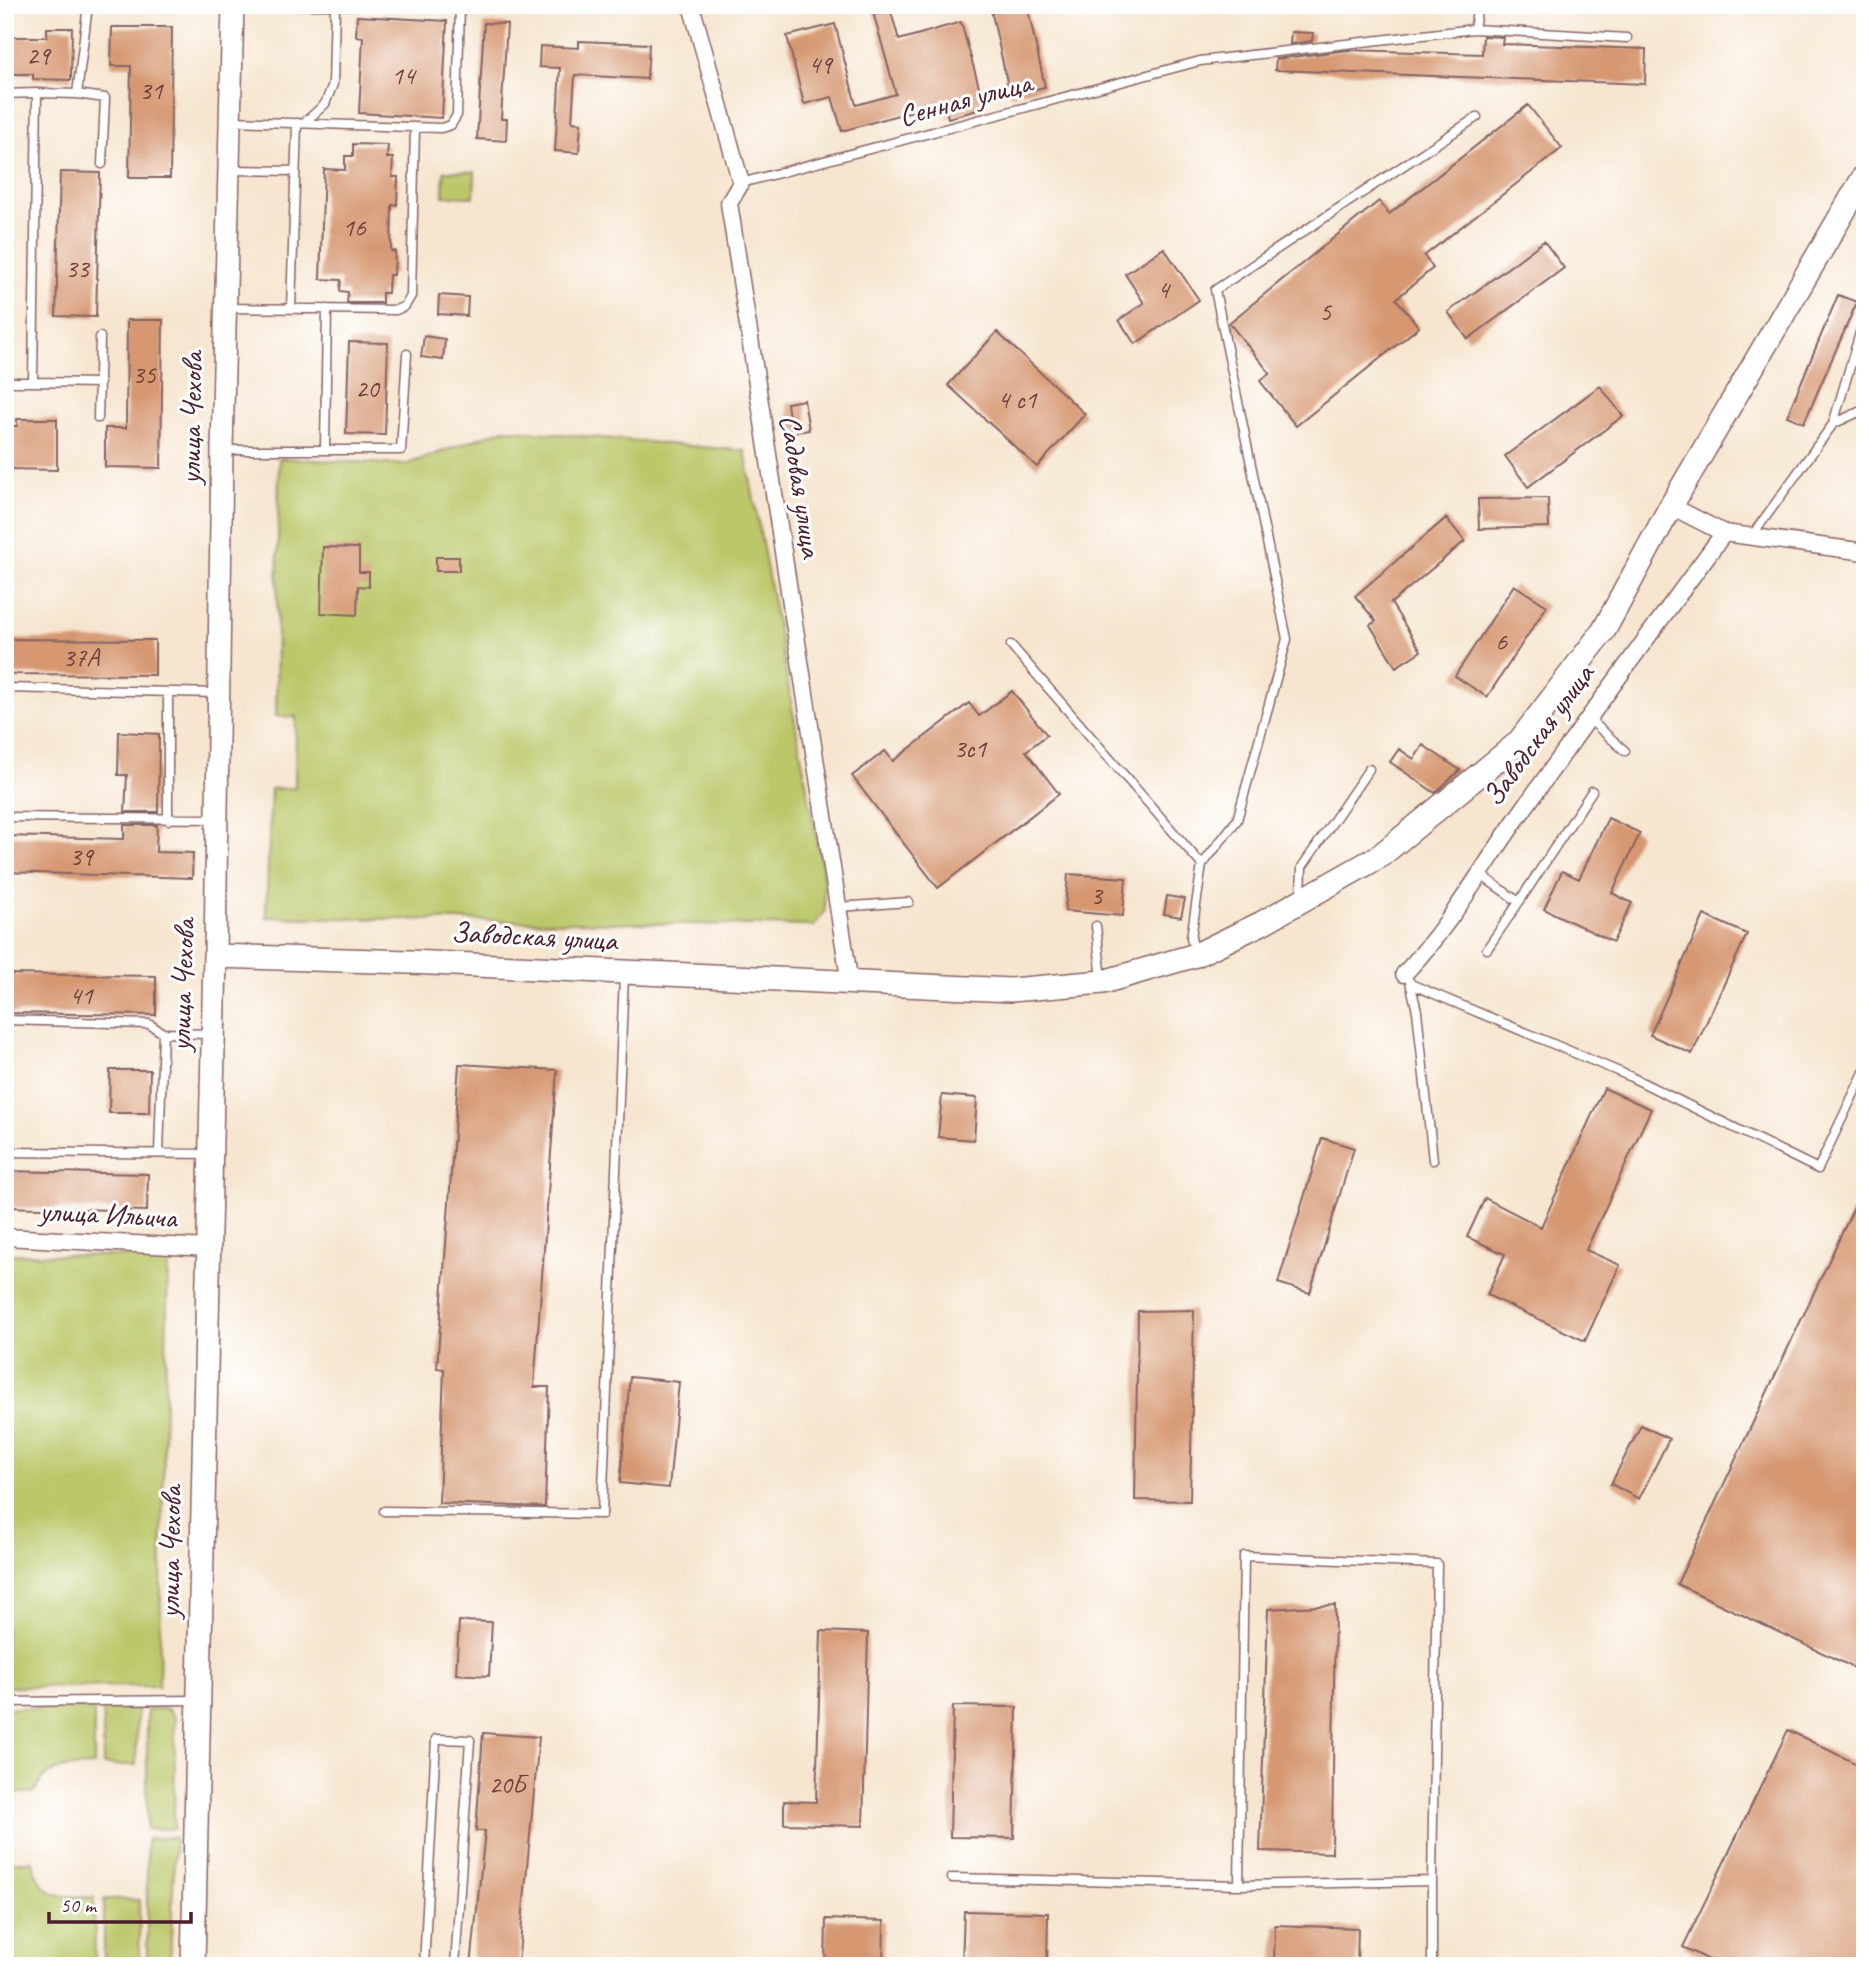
<svg xmlns="http://www.w3.org/2000/svg" width="1870" height="1971" viewBox="0 0 1870 1971" font-family="Caveat,sans-serif">
  <style>
    .green { fill: #bbc769; stroke: #82734a; stroke-width: 2 }
    .building { fill: #d69771 }
    .lines { fill: none; stroke-linecap: round; stroke-linejoin: round }
    .service-casing { stroke: #866464; stroke-width: 11 }
    .minor-casing { stroke: #866464; stroke-width: 19 }
    .tertiary-casing { stroke: #866464; stroke-width: 24 }
    .secondary-casing { stroke: #866464; stroke-width: 26 }
    .service { stroke: #fff; stroke-width: 8 }
    .minor { stroke: #fff; stroke-width: 16 }
    .tertiary { stroke: #fff; stroke-width: 21 }
    .secondary { stroke: #fff; stroke-width: 23 }
    .labels { text-anchor: middle; dominant-baseline: central; stroke-width: 6; stroke-linejoin: round; paint-order: stroke }
    .number-label { font-size: 26px; fill: #6d3d3c }
    .street-label { font-size: 30px; fill: #4a1f2b; stroke: #fff }
  </style>
  <rect width="100%" height="100%" fill="#fff"/>
  <filter id="ink" filterUnits="userSpaceOnUse"><feTurbulence type="fractalNoise" baseFrequency=".0143" numOctaves="2"/><feDisplacementMap in="SourceGraphic" scale="14" xChannelSelector="R" yChannelSelector="G"/><feConvolveMatrix kernelMatrix="1 2 1 2 8 2 1 2 1" color-interpolation-filters="sRGB"/></filter>
  <filter id="wash" filterUnits="userSpaceOnUse"><feTurbulence type="fractalNoise" baseFrequency=".00686" numOctaves="4" result="noise"/><feDisplacementMap in="SourceGraphic" scale="28" xChannelSelector="R" yChannelSelector="G"/><feGaussianBlur stdDeviation="1.57" result="paint"/><feColorMatrix in="noise" values="0 0 0 0 0 0 0 0 0 0 0 0 0 0 0 0 0 1.4 0 .05"/><feComposite in="paint" operator="in"/></filter>
  <g filter="url(#wash)">
    <rect width="100%" height="100%" fill="#f6e5cf"/>
    <path class="green" d="M 444,171 L 475,172 L 474,197 L 443,196 Z
      M 504,429 L 745,451 L 822,869 L 825,910 L 814,926 L 266,917 L 271,789 L 295,788 L 296,717 L 276,716 L 279,458 L 405,465 Z
      M 5,1254 L 168,1257 L 159,1686 L 5,1687 Z
      M 5,1708 L 88,1708 L 94,1712 L 94,1766 C 67,1767 45,1765 34,1793 L 5,1793 Z
      M 103,1709 L 137,1709 L 136,1765 L 103,1765 Z
      M 147,1709 L 168,1709 L 175,1718 L 174,1829 L 147,1829 Z
      M 175,1837 L 170,1966 L 147,1966 L 147,1839 Z
      M 5,1861 L 33,1861 C 40,1900 61,1895 94,1898 L 95,1966 L 5,1966 Z
      M 104,1899 L 139,1900 L 140,1966 L 104,1966 Z"/>
    <g id="blocks">
      <path class="building" d="M 871,5 L 889,5 L 899,40 L 961,22 L 985,108 L 948,118 L 944,102 L 842,131 L 832,97 L 804,104 L 787,36 L 835,24 L 856,105 L 896,94 Z
        M 990,5 L 1027,5 L 1045,87 L 1010,95 Z
        M 357,16 L 447,21 L 442,118 L 359,113 L 363,37 L 356,36 Z
        M 484,23 L 507,24 L 501,119 L 507,119 L 506,141 L 477,139 Z
        M 112,27 L 172,27 L 170,178 L 129,178 L 131,66 L 111,66 Z
        M 47,28 L 72,28 L 71,80 L 33,79 L 33,74 L 5,74 L 5,37 L 47,37 Z
        M 1291,32 L 1313,33 L 1312,41 L 1290,44 Z
        M 1483,36 L 1503,37 L 1502,44 L 1646,49 L 1645,84 L 1275,70 L 1276,59 L 1348,50 L 1482,54 Z
        M 579,41 L 649,44 L 647,79 L 575,75 L 572,122 L 581,123 L 579,153 L 555,151 L 560,68 L 539,67 L 540,46 L 579,48 Z
        M 1528,105 L 1562,148 L 1424,256 L 1433,268 L 1396,299 L 1419,327 L 1296,426 L 1260,381 L 1270,373 L 1229,323 L 1379,201 L 1389,214 Z
        M 353,144 L 388,145 L 387,158 L 393,158 L 392,177 L 398,177 L 397,205 L 392,205 L 391,251 L 395,251 L 394,275 L 389,275 L 388,293 L 382,293 L 382,303 L 347,303 L 348,292 L 340,291 L 341,280 L 320,279 L 324,169 L 345,170 L 345,156 L 353,156 Z
        M 60,172 L 100,173 L 96,317 L 56,316 Z
        M 1544,241 L 1564,268 L 1468,339 L 1448,312 Z
        M 1164,248 L 1199,300 L 1135,344 L 1119,320 L 1144,303 L 1125,274 Z
        M 439,295 L 468,297 L 467,316 L 438,314 Z
        M 1838,295 L 1857,302 L 1804,423 L 1787,416 Z
        M 127,320 L 163,320 L 161,468 L 105,467 L 105,428 L 126,428 Z
        M 997,332 L 1085,414 L 1037,467 L 948,385 Z
        M 424,336 L 445,339 L 443,360 L 421,357 Z
        M 349,342 L 388,343 L 385,435 L 346,434 Z
        M 1600,386 L 1623,416 L 1528,487 L 1505,456 Z
        M 804,400 L 809,430 L 791,433 L 787,403 Z
        M 17,419 L 57,419 L 57,470 L 5,469 L 5,426 L 17,426 Z
        M 1548,498 L 1549,527 L 1479,529 L 1478,499 Z
        M 1446,518 L 1465,541 L 1391,603 L 1421,651 L 1396,667 L 1370,625 L 1376,621 L 1355,596 Z
        M 323,547 L 359,548 L 359,572 L 369,572 L 369,587 L 358,586 L 357,615 L 321,613 Z
        M 436,557 L 459,557 L 459,571 L 436,571 Z
        M 1514,585 L 1547,606 L 1487,697 L 1455,676 Z
        M 6,639 L 155,640 L 155,675 L 6,674 Z
        M 1012,691 L 1047,735 L 1026,751 L 1059,794 L 938,888 L 852,776 L 885,751 L 893,761 L 969,703 L 979,716 Z
        M 119,732 L 159,734 L 158,812 L 125,812 L 127,775 L 118,775 Z
        M 1423,745 L 1460,770 L 1435,793 L 1390,762 L 1399,749 L 1414,759 Z
        M 1608,818 L 1640,833 L 1612,893 L 1632,903 L 1613,942 L 1544,909 L 1562,871 L 1579,879 Z
        M 124,825 L 157,825 L 156,852 L 193,853 L 192,878 L 5,872 L 5,836 L 124,839 Z
        M 1068,874 L 1126,878 L 1123,916 L 1065,911 Z
        M 1167,896 L 1185,899 L 1181,917 L 1164,914 Z
        M 1704,915 L 1747,934 L 1692,1054 L 1650,1035 Z
        M 5,974 L 156,976 L 156,1015 L 5,1013 Z
        M 459,1064 L 557,1070 L 534,1387 L 549,1387 L 545,1507 L 439,1503 L 444,1369 L 437,1368 Z
        M 110,1070 L 150,1070 L 149,1113 L 109,1113 Z
        M 1604,1088 L 1651,1109 L 1586,1250 L 1620,1265 L 1585,1341 L 1487,1295 L 1505,1254 L 1467,1237 L 1485,1198 L 1541,1227 Z
        M 942,1095 L 977,1098 L 974,1140 L 938,1137 Z
        M 1322,1138 L 1354,1148 L 1310,1293 L 1278,1283 Z
        M 5,1171 L 148,1174 L 147,1211 L 5,1207 Z
        M 1865,1184 L 1865,1673 L 1677,1584 Z
        M 1194,1310 L 1190,1501 L 1135,1500 L 1138,1311 Z
        M 630,1377 L 679,1382 L 669,1488 L 620,1483 Z
        M 1641,1425 L 1669,1439 L 1639,1499 L 1611,1484 Z
        M 1335,1605 L 1332,1853 L 1260,1851 L 1268,1609 Z
        M 459,1621 L 492,1622 L 489,1676 L 456,1674 Z
        M 821,1631 L 868,1633 L 863,1826 L 784,1824 L 784,1801 L 816,1802 Z
        M 953,1706 L 1017,1707 L 1014,1838 L 950,1837 Z
        M 1788,1730 L 1865,1768 L 1865,1966 L 1721,1966 L 1683,1947 Z
        M 483,1733 L 539,1737 L 518,1966 L 471,1966 L 485,1831 L 476,1831 Z
        M 964,1911 L 1048,1913 L 1047,1966 L 962,1966 Z
        M 826,1919 L 884,1921 L 883,1966 L 825,1966 Z
        M 1275,1925 L 1358,1928 L 1357,1966 L 1274,1966 Z"/>
    </g>
  </g>
  <g filter="url(#ink)">
    <use href="#blocks" fill-opacity="0" stroke="#866464" stroke-width="2"/>
    <g class="lines">
      <defs>
        <path id="service" d="M 250,5 L 310,5
          M 311,5 L 354,5
          M 1474,29 L 1478,5
          M 5,94 L 37,93
          M 77,94 L 105,98 L 102,164
          M 231,121 L 441,128 L 451,125 L 457,115 L 460,5
          M 304,123 L 325,104 L 333,84 L 335,6
          M 232,170 L 295,171
          M 741,183 L 1200,61 L 1474,29 L 1627,38
          M 226,308 L 396,310 L 405,306 L 411,296 L 415,127
          M 291,309 L 297,123
          M 5,382 L 33,382 L 37,93 L 77,94 L 88,5
          M 33,382 L 100,383
          M 98,418 L 100,337
          M 1833,424 L 1865,409
          M 325,449 L 327,309
          M 225,450 L 401,450 L 407,354
          M 1751,537 L 1833,424 L 1865,316
          M 1011,645 L 1202,865
          M 5,688 L 216,693
          M 1588,718 L 1625,751
          M 5,817 L 215,819
          M 168,820 L 168,693
          M 1478,873 L 1519,902 L 1487,949
          M 1301,897 L 1302,867 L 1369,769
          M 1519,902 L 1592,791
          M 839,907 L 909,902
          M 1096,926 L 1102,979
          M 1195,952 L 1191,938 L 1202,865 L 1237,820 L 1287,639 L 1215,290 L 1477,117
          M 1410,982 L 1417,1011 L 1433,1160
          M 1413,985 L 1629,1076 L 1818,1169 L 1865,1070
          M 5,1020 L 149,1024 L 163,1033 L 212,1034
          M 5,1152 L 209,1154
          M 159,1153 L 163,1033
          M 384,1511 L 602,1514 L 624,975
          M 5,1702 L 195,1700
          M 952,1878 L 1239,1885 L 1432,1881 L 1432,1966
          M 1239,1885 L 1244,1556 L 1437,1564 L 1432,1881
          M 424,1966 L 436,1739 L 470,1740 L 455,1966"/>
        <path id="minor" d="M 691,5 L 741,183 L 729,203 L 850,984
          M 1671,506 L 1724,533 L 1865,552
          M 1404,974 C 1450,926 1482,868 1520,814 C 1587,720 1655,626 1724,533
          M 5,1237 L 208,1248"/>
        <path id="tertiary" d="M 215,956 L 222,450 L 233,5"/>
        <path id="secondary" d="M 193,1966 L 215,956 L 410,962 L 1011,990 L 1103,982 L 1196,955 L 1262,923 L 1380,856 L 1518,743 L 1604,630 L 1671,506 L 1865,175"/>
      </defs>
      <use href="#service" class="service-casing"/>
      <use href="#minor" class="minor-casing"/>
      <use href="#tertiary" class="tertiary-casing"/>
      <use href="#secondary" class="secondary-casing"/>
      <use href="#service" class="service"/>
      <use href="#minor" class="minor"/>
      <use href="#tertiary" class="tertiary"/>
      <use href="#secondary" class="secondary"/>
    </g>
  </g>
  <g class="labels">
    <g class="number-label">
      <text x="38" y="55">29</text>
      <text x="820" y="64">49</text>
      <text x="403" y="75">14</text>
      <text x="151" y="90">31</text>
      <text x="354" y="227">16</text>
      <text x="77" y="268">33</text>
      <text x="1163" y="289">4</text>
      <text x="1325" y="311">5</text>
      <text x="144" y="374">35</text>
      <text x="367" y="388">20</text>
      <text x="1017" y="399">4 с1</text>
      <text x="1501" y="641">6</text>
      <text x="81" y="657">37А</text>
      <text x="970" y="748">3с1</text>
      <text x="81" y="856">39</text>
      <text x="1096" y="895">3</text>
      <text x="81" y="995">41</text>
      <text x="507" y="1784">20Б</text>
    </g>
    <g class="street-label">
      <text transform="translate(965 99) rotate(-15)">Сенная улица</text>
      <text transform="translate(191 418) rotate(-89)">улица Чехова</text>
      <text transform="translate(801 486) rotate(81)">Садовая улица</text>
      <text transform="translate(1538 735) rotate(-54)">Заводская улица</text>
      <text transform="translate(534 936) rotate(3)">Заводская улица</text>
      <text transform="translate(182 985) rotate(-88)">улица Чехова</text>
      <text transform="translate(108 1214) rotate(3)">улица Ильича</text>
      <text transform="translate(170 1552) rotate(-89)">улица Чехова</text>
    </g>
  </g>
  <rect width="1870" height="1971" fill="none" stroke="#fff" stroke-width="28"/>
  <path d="M49 1912v10h142v-10" fill="none" stroke="#4a1f2b" stroke-width="3.5"/>
  <text x="60" y="1912" font-size="21" fill="#4a1f2b" stroke="#ffffff" stroke-width="5" paint-order="stroke">50 m</text>
</svg>
